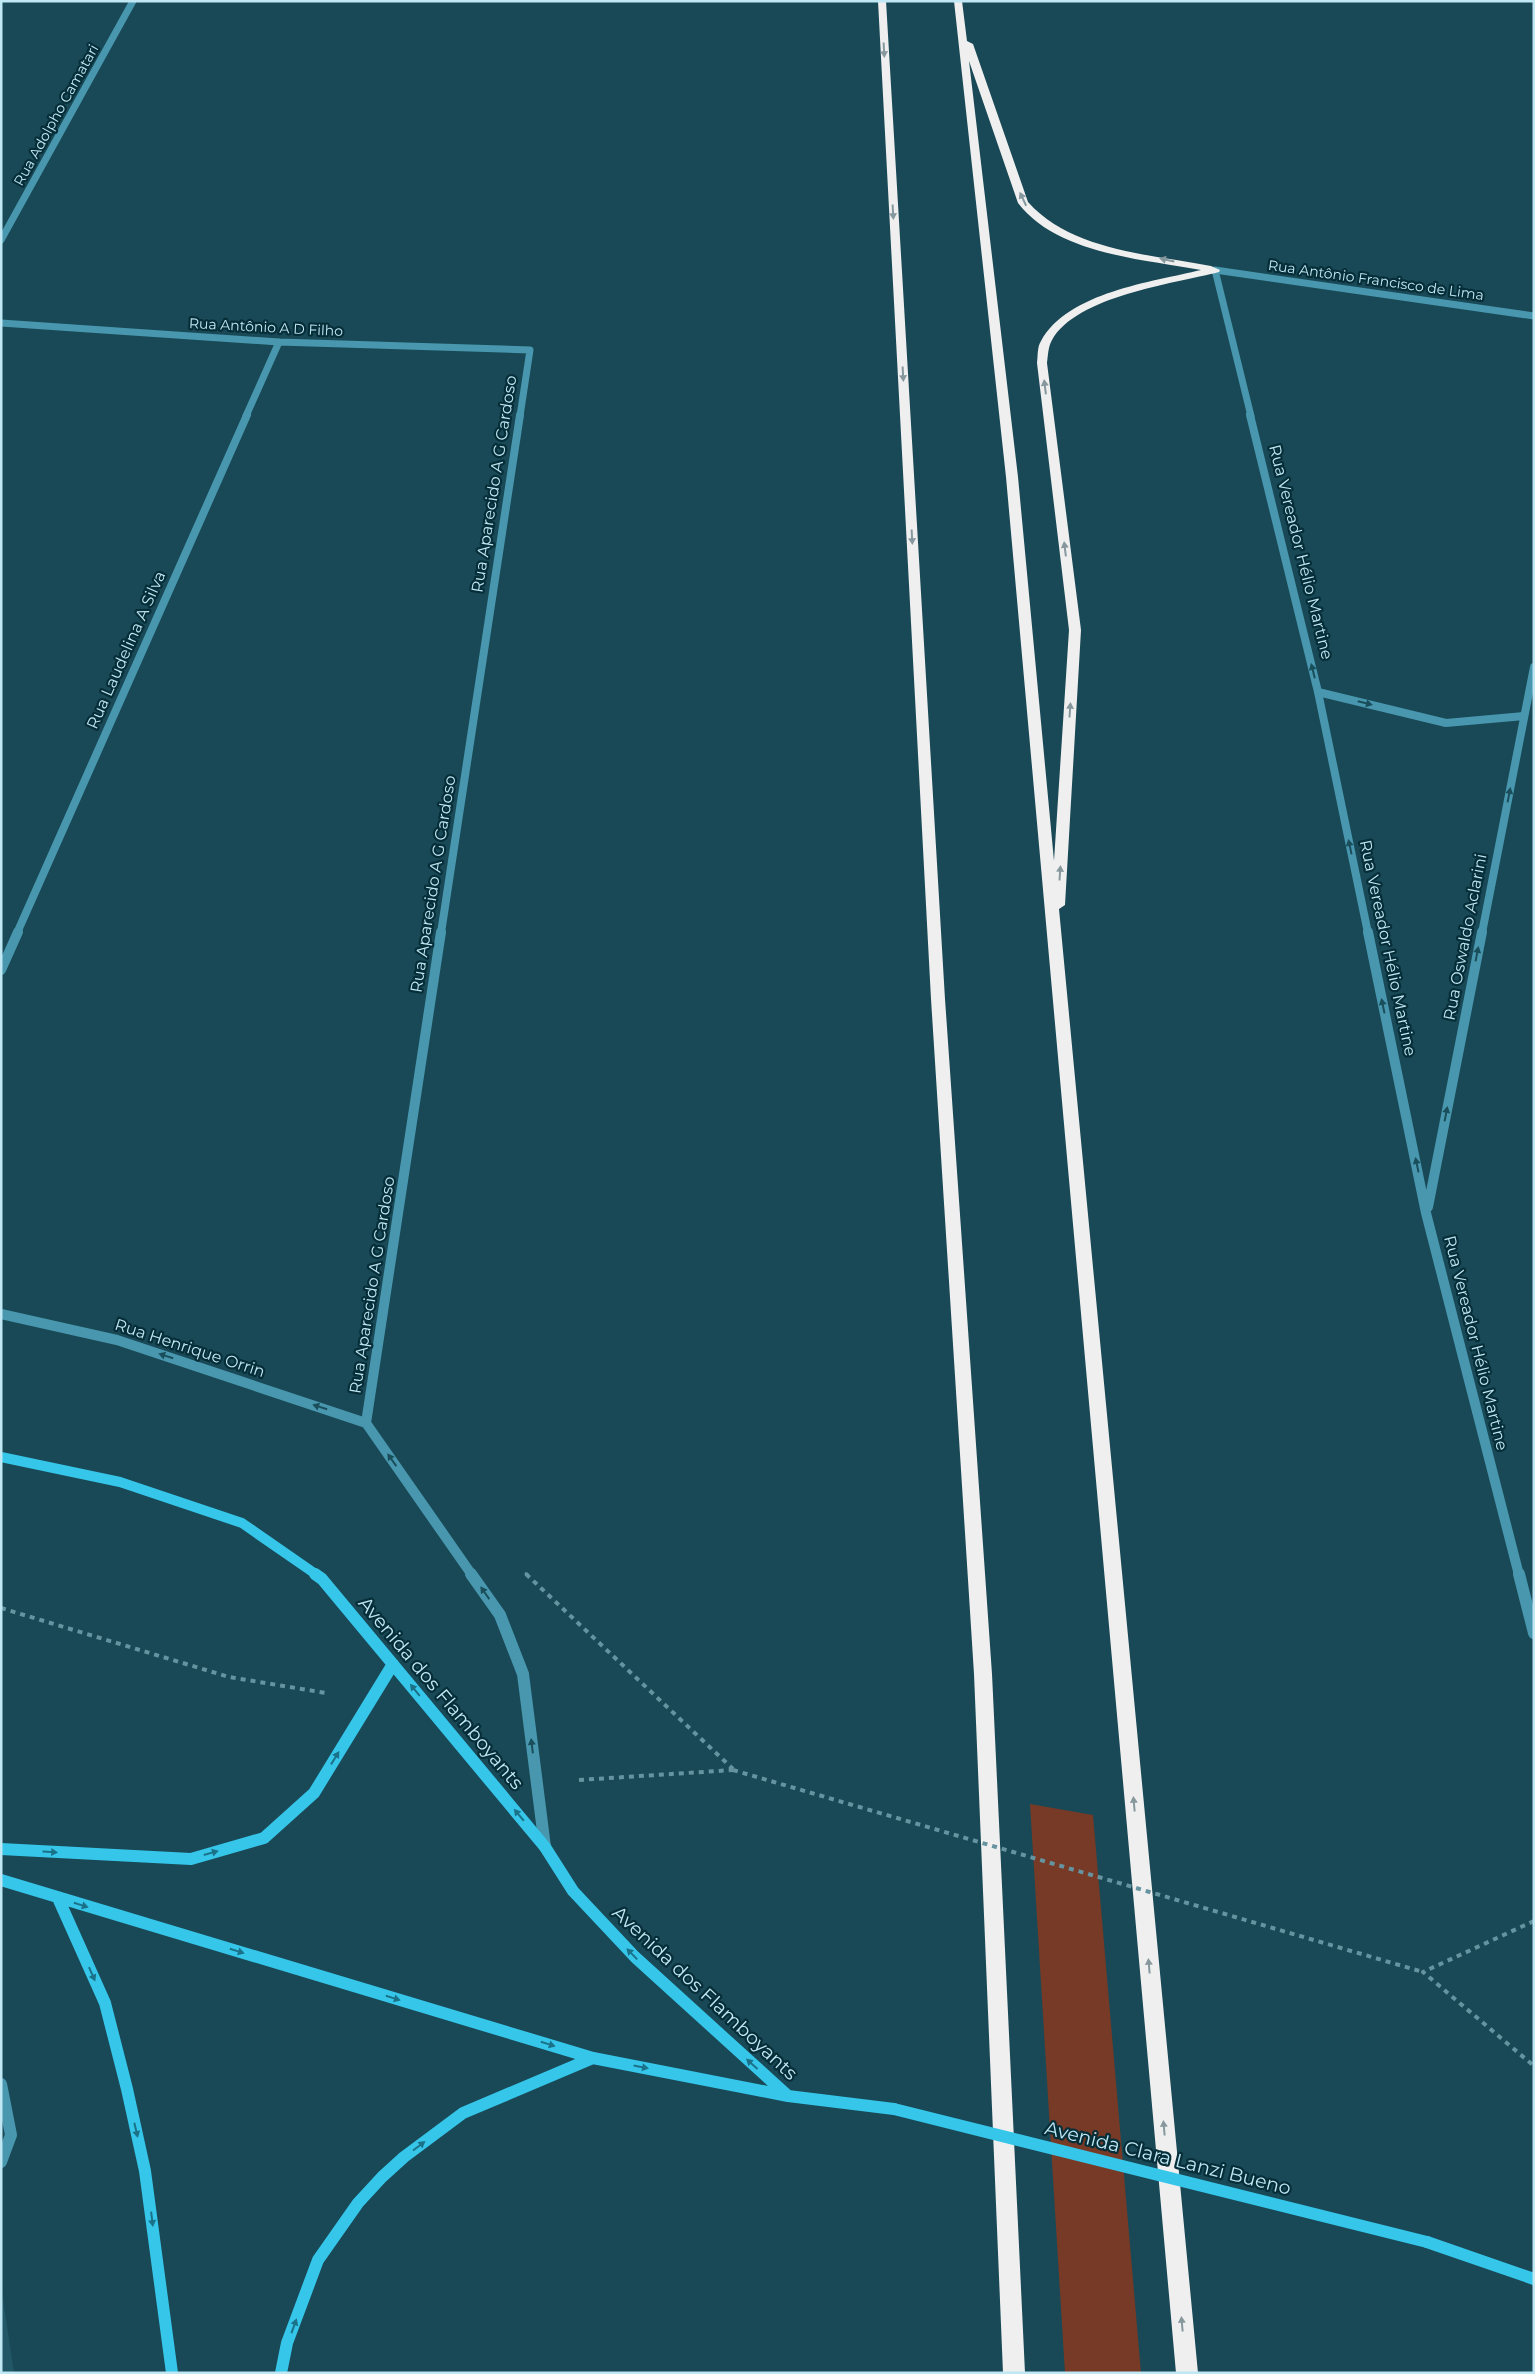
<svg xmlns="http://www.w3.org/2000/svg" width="1535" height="2374" viewBox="0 0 1535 2374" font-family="Montserrat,sans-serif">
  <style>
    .built { fill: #215766 }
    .green { fill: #773a26 }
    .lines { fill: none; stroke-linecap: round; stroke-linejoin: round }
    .path-far1 { stroke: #6693a0; stroke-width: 3; stroke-dasharray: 4 4; stroke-linecap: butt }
    .path { stroke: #6693a0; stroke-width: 4; stroke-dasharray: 5 5; stroke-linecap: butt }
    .lane { stroke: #4897ae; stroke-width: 12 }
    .street-far3 { stroke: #4897ae; stroke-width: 7 }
    .street-far2 { stroke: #4897ae; stroke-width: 8 }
    .street-far1 { stroke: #4897ae; stroke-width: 10 }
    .street { stroke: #4897ae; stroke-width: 12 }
    .secondary-far1 { stroke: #35c6ea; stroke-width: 10 }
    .secondary { stroke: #35c6ea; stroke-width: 12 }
    .highway { fill: #efefef; fill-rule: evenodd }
    .path-bridge { stroke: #6693a0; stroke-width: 4; stroke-dasharray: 5 5; stroke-linecap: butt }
    .secondary-bridge { stroke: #35c6ea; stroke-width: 12 }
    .oneway { fill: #86989d }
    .oneway2 { fill: #1a4e5b }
    .oneway3 { fill: #1b7288 }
    .labels { text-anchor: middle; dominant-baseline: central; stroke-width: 4.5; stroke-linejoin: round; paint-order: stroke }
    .far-street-label { font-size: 14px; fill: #bfe7f4; stroke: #062e38 }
    .street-label { font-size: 16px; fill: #bfe7f4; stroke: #062e38 }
    .near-street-label { font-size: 19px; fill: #bfe7f4; stroke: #062e38 }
  </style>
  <rect width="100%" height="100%" fill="#194956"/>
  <path class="built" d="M 1,2285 L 14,2373 L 1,2373 Z"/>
  <path class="green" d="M 1030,1804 L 1093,1815 L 1141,2373 L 1065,2373 Z"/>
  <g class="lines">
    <path class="path-far1" d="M 525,1573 L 528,1575"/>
    <path class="path" d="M 526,1574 L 733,1769
      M 1,1608 L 229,1677 L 326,1693
      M 579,1780 L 733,1770
      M 1534,1921 L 1423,1972 L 1534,2066"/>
    <path class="lane" d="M 1,2084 L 11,2135 L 1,2162"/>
    <path class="street-far3" d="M 1,240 L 133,1
      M 1,323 L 279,342 L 530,350 L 520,416
      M 246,416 L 279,342
      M 1251,416 L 1215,270 L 1534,316"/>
    <path class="street-far2" d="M 1250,415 L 1318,692 L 1368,933
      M 1318,692 L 1446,723 L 1524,716
      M 17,933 L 247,415
      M 441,933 L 520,415
      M 1482,933 L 1534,667"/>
    <path class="street-far1" d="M 1368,932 L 1426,1213 L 1519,1575
      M 1,970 L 18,932
      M 1428,1207 L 1482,932
      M 1,1314 L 117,1340 L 366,1423
      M 366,1423 L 441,932
      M 366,1423 L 472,1575"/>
    <path class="street" d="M 471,1574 L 500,1615 L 523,1674 L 545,1847
      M 1519,1574 L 1534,1633"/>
    <path class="secondary-far1" d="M 1,1457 L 120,1482 L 242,1523 L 317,1575"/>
    <path class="secondary" d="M 315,1574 L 322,1579 L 545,1847 L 573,1891 L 635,1957 L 788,2096
      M 1,1849 L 191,1859 L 264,1838 L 314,1793 L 393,1664
      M 1,1880 L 593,2058 L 788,2096 L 894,2109
      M 58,1898 L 105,2003 L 127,2089 L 145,2171 L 172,2373
      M 1427,2242 L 1534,2279
      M 281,2373 L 287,2343 L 318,2260 L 358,2203 L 382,2177 L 404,2157 L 463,2113 L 593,2058"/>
    <path class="highway" d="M 878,1 L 886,1 L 945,999 L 992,1674 L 1025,2373 L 1003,2373 L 974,1674 L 931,999 Z
      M 954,1 L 962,1 L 967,41 L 973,44 L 1028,202 C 1072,251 1149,254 1211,266 L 1220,270 L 1219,272 C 1172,284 1077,296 1052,340 C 1048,347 1048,356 1047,363 L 1081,630 L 1065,905 L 1059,909 L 1198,2373 L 1176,2373 L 1006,477 ZM 969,61 L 1018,203 C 1057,254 1142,259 1201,270 C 1152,282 1068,292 1041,341 C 1037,347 1038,356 1037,363 L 1069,630 L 1054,861 L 1018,477 Z"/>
    <path class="path-bridge" d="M 733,1770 L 1423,1972"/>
    <path class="secondary-bridge" d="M 894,2109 L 1427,2242"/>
  </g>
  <defs><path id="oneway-solid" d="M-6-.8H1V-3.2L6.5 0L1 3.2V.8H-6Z" transform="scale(1.25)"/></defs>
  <g class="oneway">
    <use href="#oneway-solid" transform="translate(884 50) rotate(87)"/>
    <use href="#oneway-solid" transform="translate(1023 199) rotate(-115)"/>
    <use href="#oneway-solid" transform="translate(893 212) rotate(87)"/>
    <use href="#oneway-solid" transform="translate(1167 260) rotate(-168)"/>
    <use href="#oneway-solid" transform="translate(903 374) rotate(87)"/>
    <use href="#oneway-solid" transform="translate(1045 387) rotate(-97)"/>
    <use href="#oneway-solid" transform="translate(912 537) rotate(87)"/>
    <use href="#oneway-solid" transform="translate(1065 549) rotate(-97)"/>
    <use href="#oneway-solid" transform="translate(1070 710) rotate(-86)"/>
    <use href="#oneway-solid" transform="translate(1060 873) rotate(-86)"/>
    <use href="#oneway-solid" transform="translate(1134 1804) rotate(-95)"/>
    <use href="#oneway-solid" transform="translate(1149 1966) rotate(-95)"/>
    <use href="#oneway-solid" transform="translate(1164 2128) rotate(-95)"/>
    <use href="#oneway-solid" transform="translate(1182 2324) rotate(-95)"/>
  </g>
  <g class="oneway2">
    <use href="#oneway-solid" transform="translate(1313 671) rotate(-104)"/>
    <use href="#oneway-solid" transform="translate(1365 703) rotate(14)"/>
    <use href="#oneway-solid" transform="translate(1509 795) rotate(-79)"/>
    <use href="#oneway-solid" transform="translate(1350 847) rotate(-102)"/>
    <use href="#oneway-solid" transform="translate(1477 954) rotate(-79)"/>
    <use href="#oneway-solid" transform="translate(1383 1006) rotate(-102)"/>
    <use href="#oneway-solid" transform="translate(1446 1114) rotate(-79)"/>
    <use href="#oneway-solid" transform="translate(1417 1165) rotate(-102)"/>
    <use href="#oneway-solid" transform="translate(166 1356) rotate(-162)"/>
    <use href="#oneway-solid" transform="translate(320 1407) rotate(-162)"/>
    <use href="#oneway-solid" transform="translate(392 1460) rotate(-125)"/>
    <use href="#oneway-solid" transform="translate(485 1593) rotate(-125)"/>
    <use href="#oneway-solid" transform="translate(532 1746) rotate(-97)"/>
  </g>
  <g class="oneway3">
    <use href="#oneway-solid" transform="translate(415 1690) rotate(-129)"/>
    <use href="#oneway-solid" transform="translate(335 1758) rotate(-58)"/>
    <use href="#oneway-solid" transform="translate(519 1815) rotate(-130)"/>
    <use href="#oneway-solid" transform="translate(50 1852) rotate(3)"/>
    <use href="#oneway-solid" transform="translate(211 1853) rotate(-16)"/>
    <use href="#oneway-solid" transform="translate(81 1905) rotate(17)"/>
    <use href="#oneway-solid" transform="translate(237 1951) rotate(17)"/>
    <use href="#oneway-solid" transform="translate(632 1954) rotate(-134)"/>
    <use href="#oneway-solid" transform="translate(92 1974) rotate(66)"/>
    <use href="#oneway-solid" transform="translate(393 1998) rotate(17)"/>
    <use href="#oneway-solid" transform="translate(548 2044) rotate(17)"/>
    <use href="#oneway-solid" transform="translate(752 2064) rotate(-138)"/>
    <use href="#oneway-solid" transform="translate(641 2067) rotate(11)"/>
    <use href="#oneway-solid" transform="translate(136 2130) rotate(77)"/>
    <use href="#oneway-solid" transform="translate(419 2146) rotate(-37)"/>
    <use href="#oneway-solid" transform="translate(152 2219) rotate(83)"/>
    <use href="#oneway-solid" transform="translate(294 2326) rotate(-70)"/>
  </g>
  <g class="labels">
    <g class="far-street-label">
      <text transform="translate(56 115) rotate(-61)">Rua Adolpho Camatari</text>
      <text transform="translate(1376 280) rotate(8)">Rua Antônio Francisco de Lima</text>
      <text transform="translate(266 327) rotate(3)">Rua Antônio A D Filho</text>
    </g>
    <g class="street-label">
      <text transform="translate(494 484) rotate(-81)">Rua Aparecido A G Cardoso</text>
      <text transform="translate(1301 552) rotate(76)">Rua Vereador Hélio Martine</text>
      <text transform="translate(126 650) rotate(-66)">Rua Laudelina A Silva</text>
      <text transform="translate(433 884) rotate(-81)">Rua Aparecido A G Cardoso</text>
      <text transform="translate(1465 937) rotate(-79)">Rua Oswaldo Aclarini</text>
      <text transform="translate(1388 948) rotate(78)">Rua Vereador Hélio Martine</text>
      <text transform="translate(372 1285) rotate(-81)">Rua Aparecido A G Cardoso</text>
      <text transform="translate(1476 1343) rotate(76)">Rua Vereador Hélio Martine</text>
      <text transform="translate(190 1348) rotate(18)">Rua Henrique Orrin</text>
    </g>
    <g class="near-street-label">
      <text transform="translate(441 1693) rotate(50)">Avenida dos Flamboyants</text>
      <text transform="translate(705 1993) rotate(43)">Avenida dos Flamboyants</text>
      <text transform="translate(1168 2158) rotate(14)">Avenida Clara Lanzi Bueno</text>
    </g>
  </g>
  <rect width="1535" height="2374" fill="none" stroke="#bfe7f4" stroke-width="5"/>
</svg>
